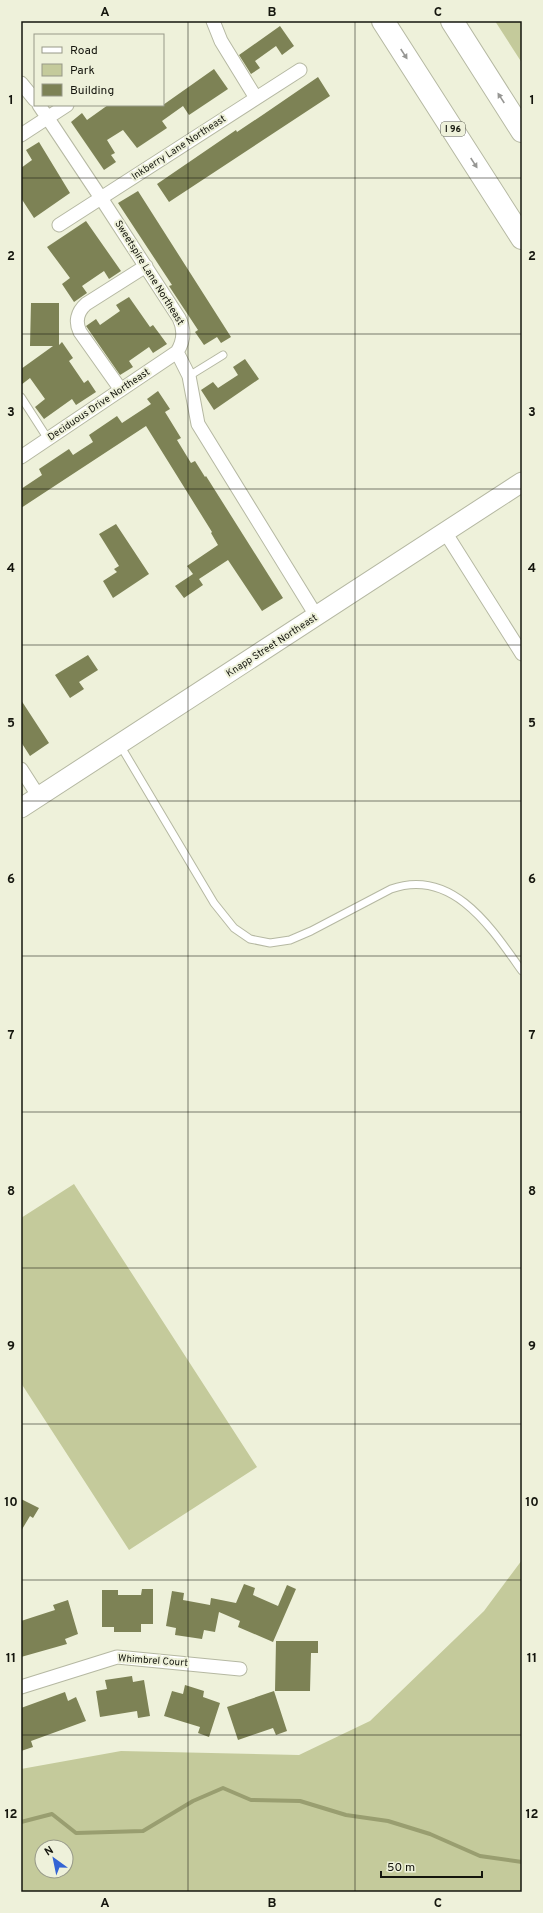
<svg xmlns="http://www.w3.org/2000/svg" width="543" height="1913" viewBox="0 0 543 1913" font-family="Overpass,sans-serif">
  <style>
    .green { fill: #c4ca9b; fill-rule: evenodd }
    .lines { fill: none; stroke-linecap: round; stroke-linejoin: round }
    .stream { stroke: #999e70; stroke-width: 4 }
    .building { fill: #7d8255 }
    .service-casing { stroke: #b5b8a2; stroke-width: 9 }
    .minor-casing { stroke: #b5b8a2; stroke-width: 15 }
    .secondary-casing { stroke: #b5b8a2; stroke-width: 21 }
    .motorway-casing { stroke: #b5b8a2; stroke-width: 24 }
    .service { stroke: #fff; stroke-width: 7 }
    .minor { stroke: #fff; stroke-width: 13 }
    .secondary { stroke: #fff; stroke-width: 19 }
    .motorway { stroke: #fff; stroke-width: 22 }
    .oneway { fill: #969693 }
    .grid { fill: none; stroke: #15160e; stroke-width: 1; stroke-opacity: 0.55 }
    .labels { text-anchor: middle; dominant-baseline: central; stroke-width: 4; stroke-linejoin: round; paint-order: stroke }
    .shield { fill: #eef1da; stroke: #56584b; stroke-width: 1 }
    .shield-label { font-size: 9px; font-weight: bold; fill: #15160e }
    .street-label { font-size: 10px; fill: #15160e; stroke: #eef1da }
    .neatline { fill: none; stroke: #15160e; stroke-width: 1.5 }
    .grid-label { font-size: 13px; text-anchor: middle; font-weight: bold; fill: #15160e }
  </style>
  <rect width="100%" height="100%" fill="#eef1da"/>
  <path class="green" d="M 495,21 L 522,21 L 522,63 Z
    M 74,1184 L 257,1467 L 129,1550 L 21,1383 L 21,1218 Z
    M 522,1560 L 522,1892 L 21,1892 L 21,1769 L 121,1751 L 299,1755 L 370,1721 L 484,1611 ZM 42,1847 L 66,1847 L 66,1871 L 42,1871 Z"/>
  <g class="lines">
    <path class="stream" d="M 21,1822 L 52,1814 L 76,1833 L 143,1831 L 193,1801 L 223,1788 L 251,1800 L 300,1801 L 346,1815 L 388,1821 L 430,1834 L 480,1856 L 522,1862"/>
  </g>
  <path class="building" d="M 280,26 L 294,46 L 282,55 L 276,46 L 255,61 L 260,68 L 251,74 L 239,55 Z
    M 214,69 L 228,89 L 189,115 L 183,106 L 162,121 L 167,128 L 137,148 L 123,130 L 107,140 L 115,153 L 111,155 L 116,162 L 104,170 L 71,122 L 82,113 L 87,120 L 108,105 L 163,105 Z
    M 318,77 L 330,96 L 169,202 L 157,184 L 236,130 L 237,132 L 264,114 Z
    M 39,142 L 70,193 L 34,218 L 21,198 L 21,168 L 32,160 L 26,150 Z
    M 138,191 L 231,337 L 221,343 L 217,337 L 204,345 L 195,332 L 198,330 L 169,286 L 172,285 L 118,203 Z
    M 86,221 L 121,271 L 109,279 L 104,271 L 82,286 L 87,293 L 74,302 L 62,284 L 70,278 L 47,247 Z
    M 129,297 L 150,327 L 153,325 L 167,344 L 153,353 L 149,347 L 129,361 L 133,367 L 120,375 L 86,326 L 96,319 L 100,325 L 120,311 L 116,305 Z
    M 31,303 L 59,303 L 59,345 L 62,342 L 73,358 L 69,361 L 84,383 L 88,380 L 96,392 L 76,405 L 72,399 L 44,419 L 35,407 L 45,399 L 30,378 L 21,385 L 21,369 L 53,346 L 30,346 Z
    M 245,359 L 259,379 L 214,410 L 201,390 L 213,382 L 218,388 L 238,375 L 233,367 Z
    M 158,391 L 170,409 L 165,412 L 181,438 L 177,440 L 191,463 L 195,461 L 205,477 L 206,476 L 283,598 L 262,611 L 228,560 L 199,579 L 203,585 L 184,598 L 175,586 L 193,574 L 187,566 L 218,545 L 211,533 L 212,532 L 146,426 L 21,508 L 21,489 L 42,475 L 39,469 L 69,449 L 73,455 L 93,442 L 89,435 L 117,416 L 122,423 L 151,404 L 147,399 Z
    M 116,524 L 149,574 L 113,598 L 103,581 L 117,572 L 114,569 L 119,566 L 99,534 Z
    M 88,655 L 98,670 L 79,682 L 84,689 L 70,698 L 55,675 Z
    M 21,700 L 49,743 L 30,756 L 21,742 Z
    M 21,1499 L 39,1508 L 33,1518 L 30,1516 L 21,1531 Z
    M 244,1584 L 255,1588 L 253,1595 L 278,1606 L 287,1585 L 296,1589 L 273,1642 L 238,1627 L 240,1621 L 219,1612 L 215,1632 L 204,1630 L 202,1639 L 175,1635 L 176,1628 L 166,1626 L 172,1591 L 184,1593 L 183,1600 L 210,1605 L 211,1598 L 236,1603 Z
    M 142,1589 L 153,1589 L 153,1624 L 141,1624 L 141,1632 L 114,1632 L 114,1627 L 102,1627 L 102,1590 L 118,1590 L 118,1595 L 141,1595 Z
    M 68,1600 L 78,1634 L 65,1639 L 67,1644 L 21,1657 L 21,1621 L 55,1610 L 53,1605 Z
    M 276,1641 L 318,1641 L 318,1653 L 311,1653 L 310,1691 L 275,1691 Z
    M 132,1676 L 133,1682 L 144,1680 L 150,1716 L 138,1718 L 137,1711 L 100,1717 L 96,1691 L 107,1689 L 105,1680 Z
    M 185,1685 L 204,1691 L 203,1697 L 220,1703 L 209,1737 L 198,1733 L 200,1727 L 164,1716 L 172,1691 L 183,1694 Z
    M 274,1691 L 287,1731 L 276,1735 L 273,1728 L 238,1740 L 227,1707 Z
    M 65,1692 L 68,1701 L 76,1697 L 86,1721 L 31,1741 L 33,1747 L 21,1751 L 21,1708 Z"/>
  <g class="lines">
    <defs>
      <path id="service" d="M 189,376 L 223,355
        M 21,397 L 48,439
        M 120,745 L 214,903 L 234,928 L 250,939 L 270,943 L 290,940 L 311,931 L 391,889 C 453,867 492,929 522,971"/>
      <path id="minor" d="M 213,21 L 221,41 L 256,98
        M 21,83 L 35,100
        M 39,105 L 101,198 L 179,318 C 185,330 184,341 177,352 L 189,376 L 198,424 L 317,617
        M 21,135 L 67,105
        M 59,225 L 300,70
        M 121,390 L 80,332 C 75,322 77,312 86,304 L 146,266
        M 21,457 L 177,352
        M 445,532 L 522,654
        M 21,769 L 39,797
        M 21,1687 L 117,1657 L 240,1669"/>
      <path id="secondary" d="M 21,808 L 522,482"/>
      <path id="motorway" d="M 383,21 L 522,238
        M 452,21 L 522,131"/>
    </defs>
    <use href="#service" class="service-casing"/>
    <use href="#minor" class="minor-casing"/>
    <use href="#secondary" class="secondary-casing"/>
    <use href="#motorway" class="motorway-casing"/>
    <use href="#service" class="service"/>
    <use href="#minor" class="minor"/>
    <use href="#secondary" class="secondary"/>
    <use href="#motorway" class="motorway"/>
  </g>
  <defs><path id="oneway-solid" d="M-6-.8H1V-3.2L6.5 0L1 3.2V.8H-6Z"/></defs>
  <g class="oneway">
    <use href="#oneway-solid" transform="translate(404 54) rotate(57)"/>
    <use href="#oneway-solid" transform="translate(501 98) rotate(-123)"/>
    <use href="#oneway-solid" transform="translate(474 163) rotate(57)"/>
  </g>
  <path class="grid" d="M 188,21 L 188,1892M 355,21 L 355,1892M 21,178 L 522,178M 21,334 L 522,334M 21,489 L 522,489M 21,645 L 522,645M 21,801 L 522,801M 21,956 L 522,956M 21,1112 L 522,1112M 21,1268 L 522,1268M 21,1424 L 522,1424M 21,1580 L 522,1580M 21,1735 L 522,1735"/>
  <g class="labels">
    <rect class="shield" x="441" y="122" width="24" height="14" rx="3"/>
    <g class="shield-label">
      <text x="453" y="129">I 96</text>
    </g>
    <g class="street-label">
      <text transform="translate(179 148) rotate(-33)">Inkberry Lane Northeast</text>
      <text transform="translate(149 273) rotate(58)">Sweetspire Lane Northeast</text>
      <text transform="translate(99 405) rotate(-34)">Deciduous Drive Northeast</text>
      <text transform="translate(272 646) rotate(-33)">Knapp Street Northeast</text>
      <text transform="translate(153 1661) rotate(4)">Whimbrel Court</text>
    </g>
  </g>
  <rect width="543" height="1913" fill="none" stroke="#eef1da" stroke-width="44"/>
  <rect x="34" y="34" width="130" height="72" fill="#eef1da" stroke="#979988"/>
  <rect x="42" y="47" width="20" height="6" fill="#ffffff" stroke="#979988"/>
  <text x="70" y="54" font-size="12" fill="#15160e">Road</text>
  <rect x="42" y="64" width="20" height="12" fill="#c4ca9b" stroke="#979988"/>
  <text x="70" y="74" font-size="12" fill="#15160e">Park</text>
  <rect x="42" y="84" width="20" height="12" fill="#7d8255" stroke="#979988"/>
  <text x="70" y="94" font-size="12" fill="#15160e">Building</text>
  <g transform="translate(54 1859) rotate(327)"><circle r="19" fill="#eef1da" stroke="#979988"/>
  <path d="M0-3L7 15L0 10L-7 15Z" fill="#3364d4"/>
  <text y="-6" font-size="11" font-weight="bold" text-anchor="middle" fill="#15160e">N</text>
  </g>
  <path d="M381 1871v6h101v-6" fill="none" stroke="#15160e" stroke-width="2"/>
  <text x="387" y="1871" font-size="12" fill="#15160e" stroke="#eef1da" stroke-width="3" paint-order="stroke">50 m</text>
  <rect x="22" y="22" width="499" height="1869" class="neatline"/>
  <g class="grid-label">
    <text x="105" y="16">A</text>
    <text x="272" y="16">B</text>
    <text x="438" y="16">C</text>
    <text x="11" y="104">1</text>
    <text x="532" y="104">1</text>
    <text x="11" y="260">2</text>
    <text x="532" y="260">2</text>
    <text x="11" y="416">3</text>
    <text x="532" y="416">3</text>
    <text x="11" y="572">4</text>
    <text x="532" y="572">4</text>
    <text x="11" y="727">5</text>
    <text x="532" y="727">5</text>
    <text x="11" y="883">6</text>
    <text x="532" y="883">6</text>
    <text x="11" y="1039">7</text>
    <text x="532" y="1039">7</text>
    <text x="11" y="1195">8</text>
    <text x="532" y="1195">8</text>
    <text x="11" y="1350">9</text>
    <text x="532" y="1350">9</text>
    <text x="11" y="1506">10</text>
    <text x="532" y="1506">10</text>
    <text x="11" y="1662">11</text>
    <text x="532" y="1662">11</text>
    <text x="11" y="1818">12</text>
    <text x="532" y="1818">12</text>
    <text x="105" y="1907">A</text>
    <text x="272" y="1907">B</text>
    <text x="438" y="1907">C</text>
  </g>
</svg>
